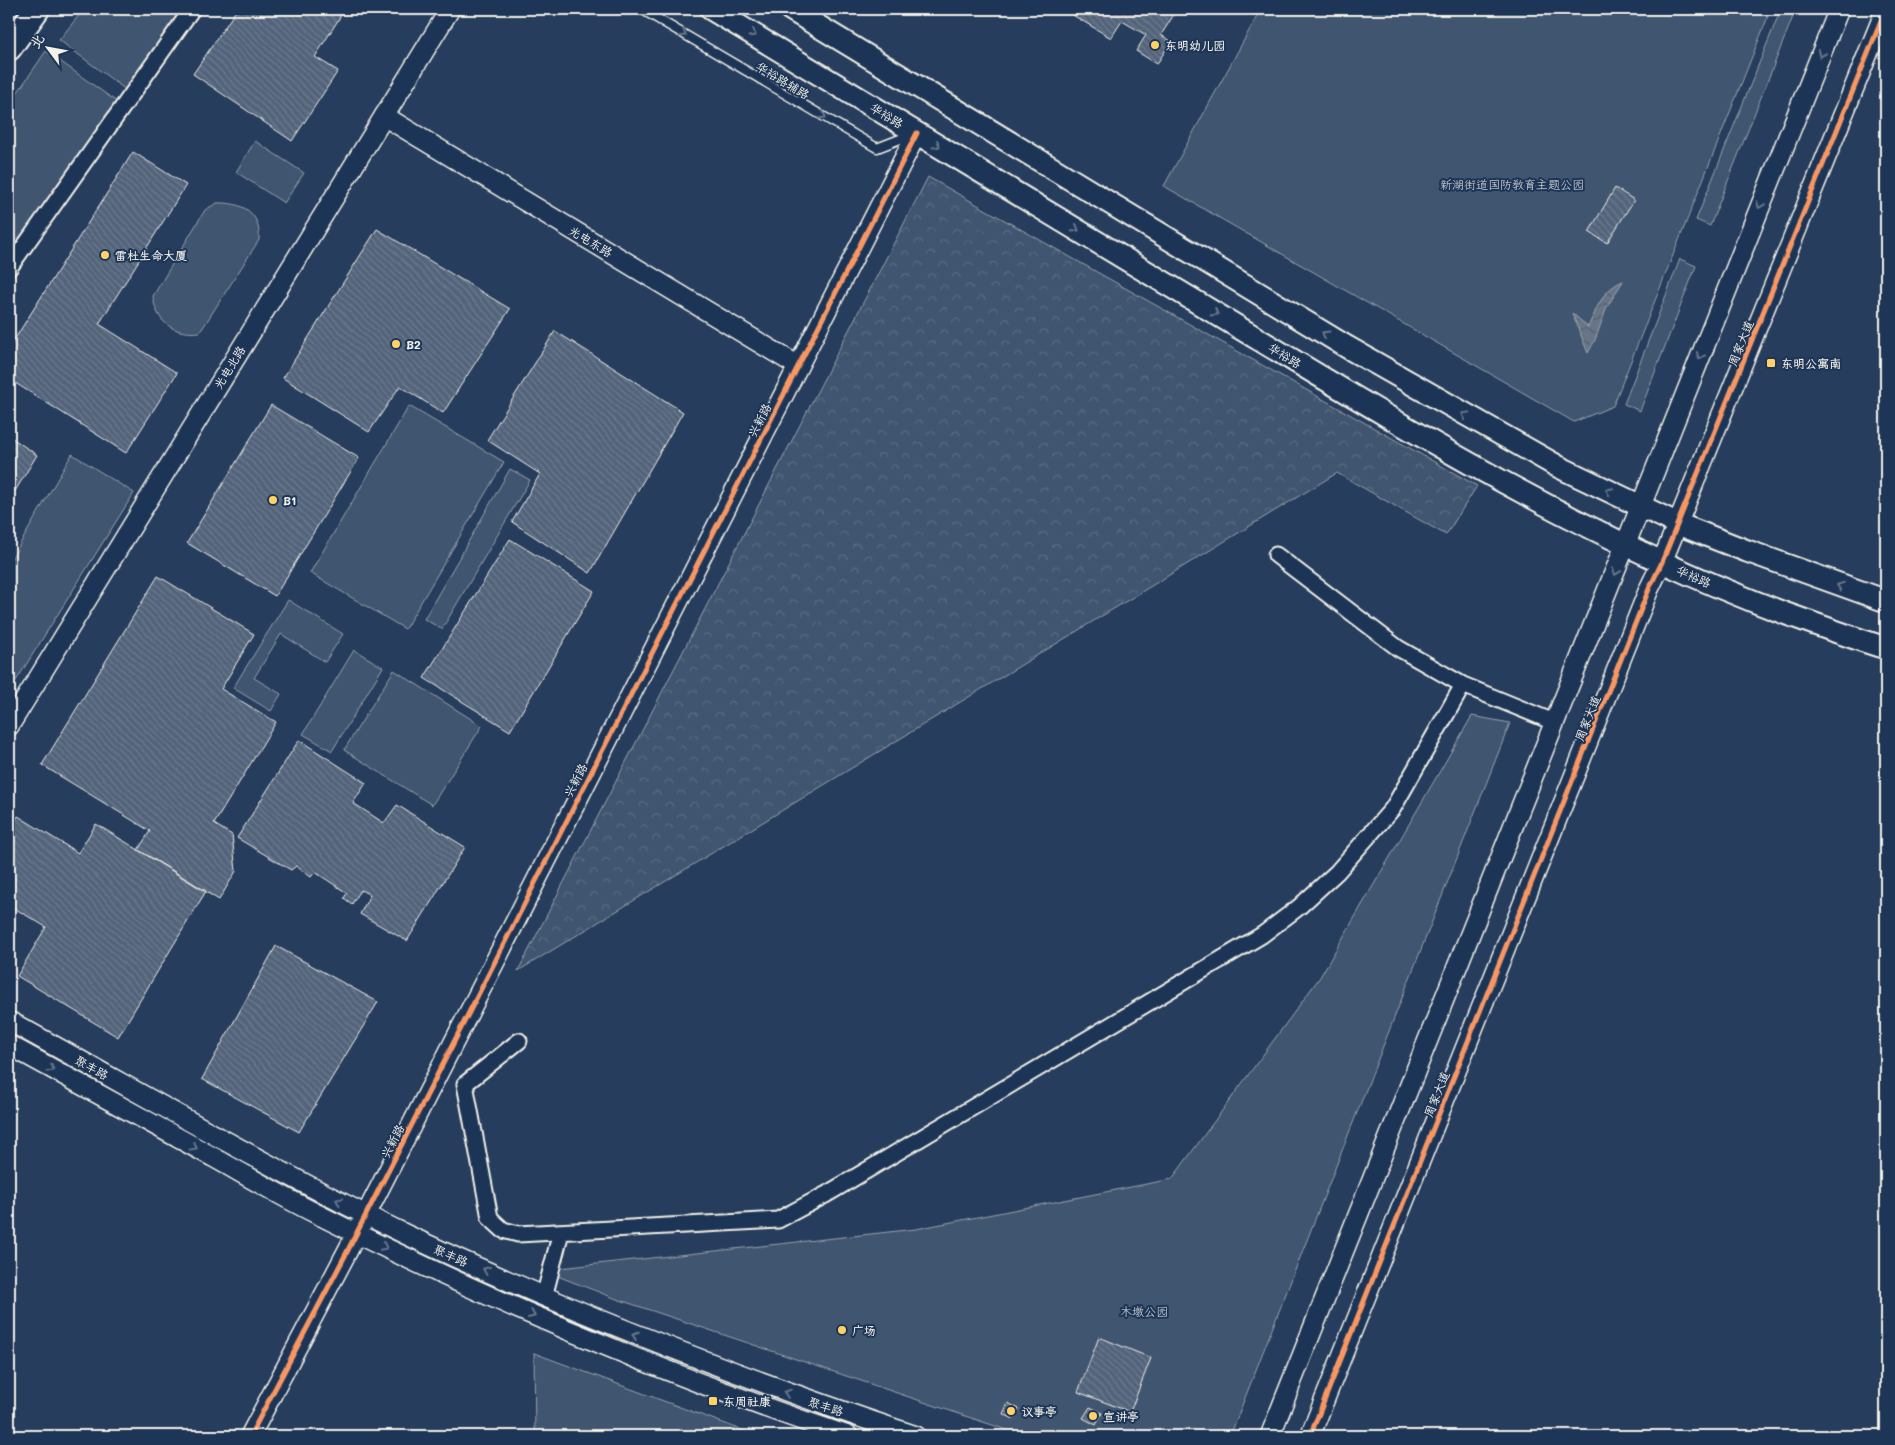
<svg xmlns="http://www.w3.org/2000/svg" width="1895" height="1445" viewBox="0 0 1895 1445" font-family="Mali,'LXGW WenKai TC',sans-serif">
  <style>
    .green { fill: #40546f; stroke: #9aa2ac }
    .forest { fill: url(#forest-crowns); stroke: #9aa2ac }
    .water { fill: url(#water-waves); stroke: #9fa7ae }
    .building { fill: url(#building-back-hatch); stroke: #f4f1e8 }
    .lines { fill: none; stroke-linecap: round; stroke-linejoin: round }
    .service-casing { stroke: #f4f1e8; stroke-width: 11 }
    .minor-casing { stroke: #f4f1e8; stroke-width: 19 }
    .tertiary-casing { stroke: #f4f1e8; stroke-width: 22 }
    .secondary-casing { stroke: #f4f1e8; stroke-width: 25 }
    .primary-casing { stroke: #f4f1e8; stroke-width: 28 }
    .service { stroke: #1d3557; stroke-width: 8 }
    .minor { stroke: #1d3557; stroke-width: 15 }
    .tertiary { stroke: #1d3557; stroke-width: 19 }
    .secondary { stroke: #1d3557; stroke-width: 21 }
    .primary { stroke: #1d3557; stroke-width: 24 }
    .cycleway-casing { stroke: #1d3557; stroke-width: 8 }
    .cycleway { stroke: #f99763; stroke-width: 5 }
    .oneway { stroke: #68778a }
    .poi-dot { fill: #ffd166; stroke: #1d3557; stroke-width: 2 }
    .labels { text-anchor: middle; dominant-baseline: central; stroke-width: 4; stroke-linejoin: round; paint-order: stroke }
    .poi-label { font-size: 12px; font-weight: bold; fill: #f4f1e8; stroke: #1d3557; text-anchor: start }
    .street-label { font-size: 12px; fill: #f4f1e8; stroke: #1d3557 }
    .park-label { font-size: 12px; fill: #bec2c4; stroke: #1d3557 }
  </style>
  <defs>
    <pattern id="forest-crowns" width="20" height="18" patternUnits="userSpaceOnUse" patternTransform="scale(1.25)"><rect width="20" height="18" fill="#40546f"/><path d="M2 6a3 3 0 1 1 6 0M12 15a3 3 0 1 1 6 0" fill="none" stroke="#5c6d84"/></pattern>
    <pattern id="water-waves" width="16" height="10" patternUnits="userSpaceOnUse" patternTransform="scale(1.25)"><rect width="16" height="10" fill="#677588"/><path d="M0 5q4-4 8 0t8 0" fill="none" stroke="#585e67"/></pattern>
    <pattern id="building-back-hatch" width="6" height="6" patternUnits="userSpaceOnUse" patternTransform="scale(1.25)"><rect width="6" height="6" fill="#52647b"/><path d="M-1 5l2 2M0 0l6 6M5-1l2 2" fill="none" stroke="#6c7b8e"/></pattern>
  </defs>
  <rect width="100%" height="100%" fill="#263d5d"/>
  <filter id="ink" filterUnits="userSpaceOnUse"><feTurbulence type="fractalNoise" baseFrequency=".02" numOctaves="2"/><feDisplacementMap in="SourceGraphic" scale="10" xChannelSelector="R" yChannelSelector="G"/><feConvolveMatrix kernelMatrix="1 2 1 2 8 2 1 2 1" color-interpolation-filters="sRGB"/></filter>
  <g filter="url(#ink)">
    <path class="green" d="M 84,9 L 182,9 L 126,90 L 59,40 Z
      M 1261,9 L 1771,9 L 1613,406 L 1574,422 L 1164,186 Z
      M 1781,9 L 1796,9 L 1710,226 L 1696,220 Z
      M 46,51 L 117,102 L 9,256 L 9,105 Z
      M 255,141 L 304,173 L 284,203 L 236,172 Z
      M 217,203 C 242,202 261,212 259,240 L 200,332 C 174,335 156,323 153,296 L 205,210 Z
      M 1680,259 L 1696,266 L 1640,411 L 1624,404 Z
      M 409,406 L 504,462 L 405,629 L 310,573 Z
      M 72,454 L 134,493 L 9,692 L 9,563 Z
      M 510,469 L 530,480 L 442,629 L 424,619 Z
      M 288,600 L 343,634 L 325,662 L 281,634 L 254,678 L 281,694 L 271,711 L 233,688 Z
      M 354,650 L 383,667 L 332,751 L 303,734 Z
      M 394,670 L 482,726 L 432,805 L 344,750 Z
      M 1472,716 L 1510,723 L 1230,1436 L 1025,1436 L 614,1298 L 542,1270 L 916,1229 L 1172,1179 L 1320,977 Z
      M 534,1353 L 758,1436 L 535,1436 Z"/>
    <path class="forest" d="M 928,177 L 1477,486 L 1446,535 L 1337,473 L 518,971 Z"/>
    <path class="water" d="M 1623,281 L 1607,307 L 1595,340 L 1588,353 L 1572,313 L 1588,327 C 1597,308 1603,289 1623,281 Z"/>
    <path class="building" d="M 237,9 L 345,9 L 315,57 L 338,71 L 292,141 L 193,74 Z
      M 1075,9 L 1162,9 L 1173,16 L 1161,35 L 1171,41 L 1157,64 L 1136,51 L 1146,35 L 1122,21 L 1111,38 L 1071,14 Z
      M 133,152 L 186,185 L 99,324 L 177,373 L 126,453 L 9,379 L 9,348 Z
      M 1615,188 L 1634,200 L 1607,243 L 1589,232 Z
      M 377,229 L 510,309 L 443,413 L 400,386 L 369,432 L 283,378 Z
      M 555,331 L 683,412 L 590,573 L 512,522 L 540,474 L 487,440 Z
      M 271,405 L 359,458 L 275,596 L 187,543 Z
      M 9,436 L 37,455 L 9,501 Z
      M 510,539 L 594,591 L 510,731 L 424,678 Z
      M 158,576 L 254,634 L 221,689 L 276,722 L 214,824 L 232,835 L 236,871 L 219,900 L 138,850 L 150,831 L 42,765 Z
      M 299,740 L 366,783 L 353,803 L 384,823 L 397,805 L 465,847 L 407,941 L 360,914 L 370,895 L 361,890 L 352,904 L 344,898 L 347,893 L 315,872 L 311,877 L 296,866 L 291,870 L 237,838 Z
      M 18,816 L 78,853 L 96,824 L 206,891 L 118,1037 L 17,976 L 46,927 L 9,905 L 9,831 Z
      M 276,946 L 378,1002 L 299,1132 L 202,1079 Z
      M 1099,1337 L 1151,1358 L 1130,1412 L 1078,1392 Z
      M 1008,1403 L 1019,1409 L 1014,1419 L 1003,1414 Z
      M 1090,1407 L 1102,1413 L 1096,1425 L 1083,1418 Z"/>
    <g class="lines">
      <defs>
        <path id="service" d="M 641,9 L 877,148 L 913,134"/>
        <path id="minor" d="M 9,268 L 192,9
          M 1276,555 L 1398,648 L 1463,685 L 1556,723
          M 519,1041 L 465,1084 L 490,1218 L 503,1230 L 518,1234 L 778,1220 L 827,1194 L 1262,935 L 1299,907 L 1337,872 L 1393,808 L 1463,685
          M 544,1297 L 561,1232"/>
        <path id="tertiary" d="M 384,116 L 798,366
          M 9,726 L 450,9
          M 9,1021 C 141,1093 271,1170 407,1235 C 572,1313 742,1378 916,1436
          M 9,1045 C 77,1083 145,1120 213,1157 C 247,1176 281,1196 315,1213 C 487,1300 666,1375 848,1436
          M 250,1436 L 348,1250 L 917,133
          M 1270,1436 L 1839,9
          M 1310,1436 L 1649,589 L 1662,562 L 1886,9"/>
        <path id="secondary" d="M 711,9 C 890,117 1069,225 1248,333 C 1421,437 1594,542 1784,613 C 1818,625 1852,638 1886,648
          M 790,9 L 1347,347 L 1557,466 L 1678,524 L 1747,551 L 1886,601"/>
        <path id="primary" d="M 9,48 L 37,9"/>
      </defs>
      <use href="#service" class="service-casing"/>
      <use href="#minor" class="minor-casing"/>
      <use href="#tertiary" class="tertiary-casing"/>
      <use href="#secondary" class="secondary-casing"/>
      <use href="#primary" class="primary-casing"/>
      <use href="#service" class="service"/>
      <use href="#minor" class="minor"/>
      <use href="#tertiary" class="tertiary"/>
      <use href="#secondary" class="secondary"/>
      <use href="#primary" class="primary"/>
      <defs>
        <path id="cycleway" d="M 250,1436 L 348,1250 L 917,133
          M 1310,1436 L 1649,589 L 1662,562 L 1886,9"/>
      </defs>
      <use href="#cycleway" class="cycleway-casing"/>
      <use href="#cycleway" class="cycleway"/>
    </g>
    <defs><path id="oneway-chevron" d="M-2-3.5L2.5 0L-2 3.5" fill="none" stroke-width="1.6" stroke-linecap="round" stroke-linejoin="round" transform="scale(1.25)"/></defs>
    <g class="oneway">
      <use href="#oneway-chevron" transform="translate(683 34) rotate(31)"/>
      <use href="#oneway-chevron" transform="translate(753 34) rotate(31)"/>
      <use href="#oneway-chevron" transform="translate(1821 54) rotate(112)"/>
      <use href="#oneway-chevron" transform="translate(823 116) rotate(31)"/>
      <use href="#oneway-chevron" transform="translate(937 145) rotate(31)"/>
      <use href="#oneway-chevron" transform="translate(1760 205) rotate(112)"/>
      <use href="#oneway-chevron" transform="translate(1076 229) rotate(31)"/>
      <use href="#oneway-chevron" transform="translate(1215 313) rotate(31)"/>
      <use href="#oneway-chevron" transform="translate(1325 334) rotate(-149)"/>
      <use href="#oneway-chevron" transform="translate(1700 356) rotate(112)"/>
      <use href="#oneway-chevron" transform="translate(1465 415) rotate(-151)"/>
      <use href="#oneway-chevron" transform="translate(1609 491) rotate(-154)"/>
      <use href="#oneway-chevron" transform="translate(1616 572) rotate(109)"/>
      <use href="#oneway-chevron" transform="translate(1840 586) rotate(-161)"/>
      <use href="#oneway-chevron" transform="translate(51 1069) rotate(29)"/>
      <use href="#oneway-chevron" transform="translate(194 1147) rotate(29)"/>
      <use href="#oneway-chevron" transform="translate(339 1201) rotate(-154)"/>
      <use href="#oneway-chevron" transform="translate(384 1247) rotate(26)"/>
      <use href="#oneway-chevron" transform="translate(486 1270) rotate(-156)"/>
      <use href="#oneway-chevron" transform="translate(532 1315) rotate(23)"/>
      <use href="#oneway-chevron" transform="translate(635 1335) rotate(-159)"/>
      <use href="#oneway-chevron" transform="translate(787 1393) rotate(-161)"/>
    </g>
  </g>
  <g class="poi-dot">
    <circle cx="1155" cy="45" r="5"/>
    <circle cx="105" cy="255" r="5"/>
    <circle cx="396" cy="344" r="5"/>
    <rect x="1766" y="358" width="10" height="10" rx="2.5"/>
    <circle cx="273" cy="500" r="5"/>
    <circle cx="842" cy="1330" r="5"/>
    <rect x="708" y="1396" width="10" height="10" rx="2.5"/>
    <circle cx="1011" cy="1411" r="5"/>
    <circle cx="1093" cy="1416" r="5"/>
  </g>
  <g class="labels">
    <g class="poi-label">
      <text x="1165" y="45">东明幼儿园</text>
      <text x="115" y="255">雷杜生命大厦</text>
      <text x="406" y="344">B2</text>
      <text x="1781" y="363">东明公寓南</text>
      <text x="283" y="500">B1</text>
      <text x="852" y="1330">广场</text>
      <text x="723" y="1401">东周社康</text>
      <text x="1021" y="1411">议事亭</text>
      <text x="1103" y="1416">宣讲亭</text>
    </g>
    <g class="street-label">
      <text transform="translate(783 80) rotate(31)">华裕路辅路</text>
      <text transform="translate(887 115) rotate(31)">华裕路</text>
      <text transform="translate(591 241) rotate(31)">光电东路</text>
      <text transform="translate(1740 343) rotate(-68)">周家大道</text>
      <text transform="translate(1285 355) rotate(31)">华裕路</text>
      <text transform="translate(229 367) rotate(-58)">光电北路</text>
      <text transform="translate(759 420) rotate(-63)">兴新路</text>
      <text transform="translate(1694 576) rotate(24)">华裕路</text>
      <text transform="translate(1587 718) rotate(-68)">周家大道</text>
      <text transform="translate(575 780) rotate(-63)">兴新路</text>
      <text transform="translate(92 1067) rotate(29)">聚丰路</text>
      <text transform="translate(1436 1094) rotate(-68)">周家大道</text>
      <text transform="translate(392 1141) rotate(-63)">兴新路</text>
      <text transform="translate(451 1255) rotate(24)">聚丰路</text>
      <text transform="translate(826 1406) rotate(18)">聚丰路</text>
    </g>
    <g class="park-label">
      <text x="1512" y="184">新湖街道国防教育主题公园</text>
      <text x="1144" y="1311">木墩公园</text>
    </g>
  </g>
  <rect width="1895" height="1445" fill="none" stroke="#1d3557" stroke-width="30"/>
  <rect x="15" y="15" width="1865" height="1415" fill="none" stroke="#f4f1e8" stroke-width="2" filter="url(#ink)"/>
  <g transform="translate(48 48) rotate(302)" stroke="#1d3557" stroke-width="4" paint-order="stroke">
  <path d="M0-4L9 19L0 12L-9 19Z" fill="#f4f1e8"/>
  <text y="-8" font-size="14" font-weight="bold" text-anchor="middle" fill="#f4f1e8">北</text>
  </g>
</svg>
